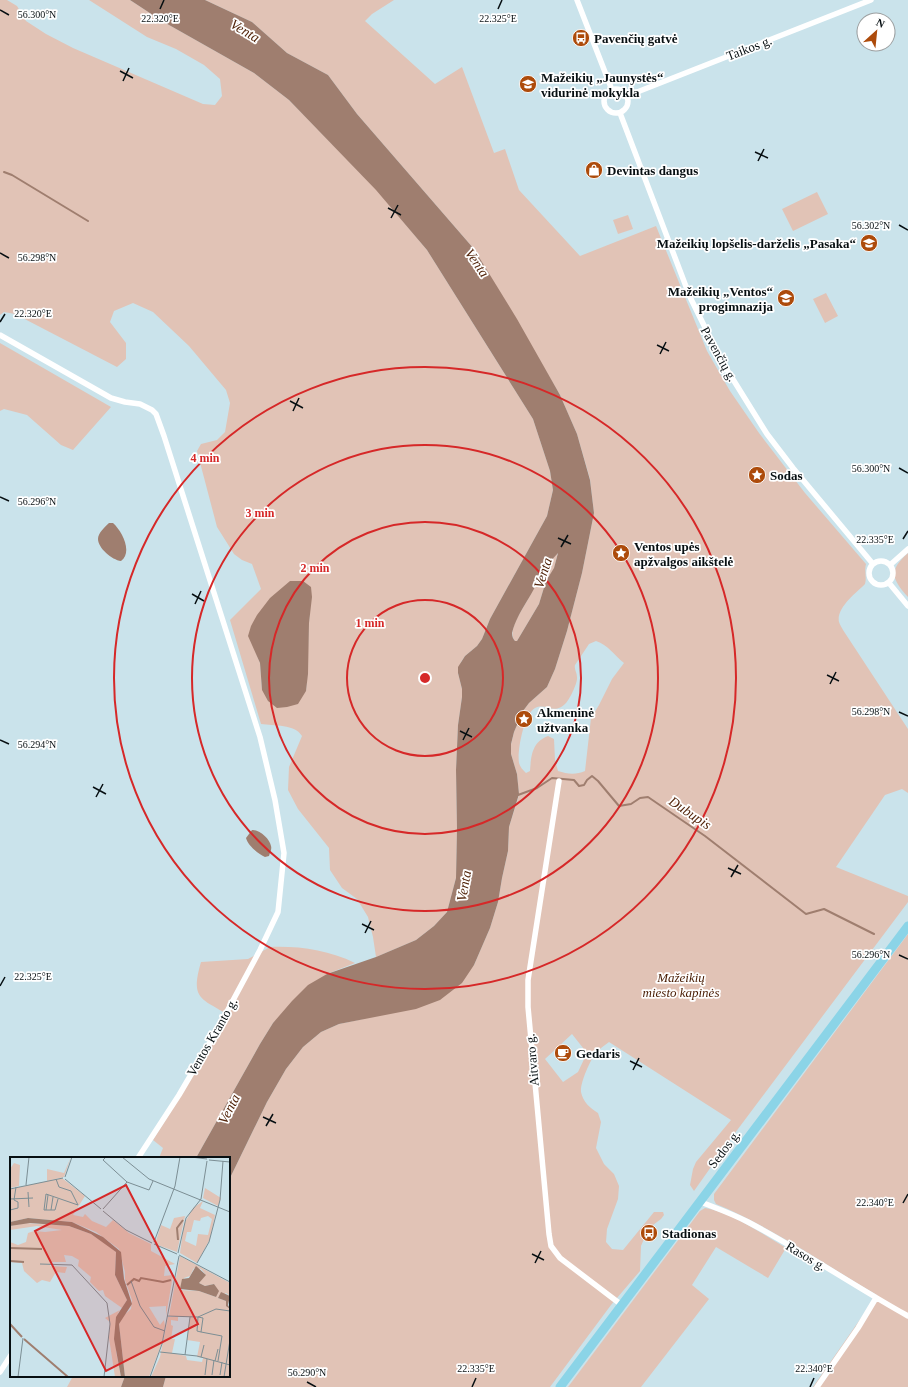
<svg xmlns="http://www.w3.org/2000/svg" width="908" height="1387" viewBox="0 0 908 1387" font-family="Georgia,serif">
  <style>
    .green { fill: #e1c3b6; fill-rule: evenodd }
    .water { fill: #9f7e6f; fill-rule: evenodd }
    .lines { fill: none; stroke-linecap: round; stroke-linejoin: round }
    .stream { stroke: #9f7e6f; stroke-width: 2 }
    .street { stroke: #fff; stroke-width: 5.5 }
    .primary { stroke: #8bd4e7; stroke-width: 9 }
    .ticks { fill: none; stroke: #070f12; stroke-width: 1.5 }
    .ring { fill: none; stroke: #d62828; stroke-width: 2 }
    .labels { text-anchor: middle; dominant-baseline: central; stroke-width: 3.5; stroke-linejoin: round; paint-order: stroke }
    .poi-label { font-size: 13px; font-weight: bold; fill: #070f12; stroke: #fff; text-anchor: start }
    .street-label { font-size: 13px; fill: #070f12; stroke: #fff }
    .park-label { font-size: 13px; font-style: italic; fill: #491c03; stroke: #fff }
    .water-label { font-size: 14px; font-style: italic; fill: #53250b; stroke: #fff }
    .inset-river { fill: none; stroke: #9f7e6f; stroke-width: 2 }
    .inset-road { fill: none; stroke: #7c8e94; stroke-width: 1 }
    .view { fill: #d62828; fill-opacity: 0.15; stroke: #d62828; stroke-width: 2 }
    .inset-edge { fill: none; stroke: #070f12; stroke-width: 2 }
    .ticks-label { font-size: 10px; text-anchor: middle; fill: #070f12; stroke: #fff; stroke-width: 3.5; stroke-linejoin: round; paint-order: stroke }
    .centre { fill: #d62828; stroke: #fff; stroke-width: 2 }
    .ring-label { font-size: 12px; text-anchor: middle; font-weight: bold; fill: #d62828; stroke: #fff; stroke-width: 3.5; stroke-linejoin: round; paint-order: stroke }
  </style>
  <rect width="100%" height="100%" fill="#cae3eb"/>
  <path class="green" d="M 0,0 L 7,0 L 17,6 L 26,21 L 46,34 L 73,48 L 203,104 L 215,105 L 222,96 L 220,79 L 204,65 L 176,49 L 147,37 L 89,0 L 130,0 L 162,21 L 254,73 L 289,100 L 376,189 L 427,250 L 533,419 L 550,471 L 553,490 L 547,516 L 490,619 L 482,639 L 477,646 L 465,656 L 461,662 L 458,673 L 462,689 L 462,697 L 458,725 L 456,770 L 457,829 L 456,878 L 447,912 L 434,926 L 416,940 L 376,957 L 373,937 L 368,917 L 357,899 L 342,888 L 330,870 L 329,848 L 298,809 L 288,790 L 289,767 L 302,736 C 295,724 274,726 261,724 L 230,620 L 261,589 L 252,564 L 242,560 L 234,554 L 217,527 L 197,451 L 201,444 L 217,440 L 225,432 L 230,403 L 226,390 L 189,346 L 153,312 L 133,303 L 114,311 L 110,322 L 126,343 L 126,359 L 117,367 L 15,314 L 4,312 L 0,315 ZM 310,611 C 307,637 309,664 306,691 L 262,690 L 260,663 L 256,653 Z
    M 205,0 L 394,0 L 372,14 L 365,21 L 435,84 L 462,67 L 494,153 L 505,149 L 519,190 L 580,256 L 656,226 L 707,351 L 730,391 L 759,433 L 805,493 L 866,564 C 864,571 867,577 865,584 C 856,593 836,608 839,622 C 840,625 842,628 843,630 L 908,729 L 908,793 L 902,789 L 885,795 L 836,867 L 908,896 L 908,902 L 735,1133 L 694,1191 L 690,1185 L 693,1169 L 696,1162 L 731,1120 L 609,1042 C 605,1045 599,1049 595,1054 C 590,1061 580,1083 581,1092 C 583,1102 590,1108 598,1113 L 601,1122 L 596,1148 L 604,1164 L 614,1174 L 619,1186 L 618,1199 L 607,1229 L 606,1242 L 612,1249 L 623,1250 L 654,1212 L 663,1212 L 664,1215 L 661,1219 L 653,1225 L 646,1234 L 641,1246 L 640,1271 L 611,1305 L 550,1387 L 163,1387 L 166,1376 L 229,1376 L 229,1180 L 267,1102 L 286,1069 L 303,1047 L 321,1032 L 339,1024 L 363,1019 L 474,965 L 490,928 L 498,902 L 502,878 L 508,851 L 509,827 L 519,795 L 517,774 L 511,754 L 511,744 L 514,732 L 523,711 L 529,703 L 547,687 L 555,669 L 567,631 L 582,573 L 594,513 L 590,479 L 577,434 L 560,395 L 474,249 L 357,114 L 328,75 L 287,53 L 252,22 ZM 596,641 C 608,645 614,655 624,663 L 612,679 L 599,705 L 591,718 L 585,771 C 576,775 567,774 558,771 L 555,760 L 554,739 L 548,736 C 532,742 531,756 530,771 L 526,773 C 523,770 520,767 519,763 C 517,751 524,714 535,708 C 546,702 554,716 566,703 C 570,699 578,682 577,677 C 577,672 574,670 575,665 L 589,644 ZM 572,1034 L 587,1053 L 578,1072 L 563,1082 L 545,1059 Z
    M 817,192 L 828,214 L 793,231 L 782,209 Z
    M 628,215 L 633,229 L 618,234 L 613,220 Z
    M 826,293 L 838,316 L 825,323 L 813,299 Z
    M 0,343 L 111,407 L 73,450 L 61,445 L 27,415 L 4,409 L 0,411 Z
    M 558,552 L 554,569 L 546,581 L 539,604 L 517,641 L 515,641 C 506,631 523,609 528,599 C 532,593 534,586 538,580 C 544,570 551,561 558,552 Z
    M 908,553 L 908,597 C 892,579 888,571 908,553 Z
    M 908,934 L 908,1387 L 813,1387 L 877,1295 C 824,1264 773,1228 716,1204 L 714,1200 L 714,1194 Z
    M 270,947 C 300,946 328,950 355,963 L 327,974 L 273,1023 L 260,1044 L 196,1158 L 159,1158 L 163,1148 L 153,1140 L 230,1016 C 201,998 190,1000 201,962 L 248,959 Z
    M 705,1208 C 731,1212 764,1235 786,1248 L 768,1278 L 716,1247 L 692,1285 L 709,1299 L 641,1387 L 568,1387 L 700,1211 Z
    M 73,1376 L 125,1376 L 121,1387 L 67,1387 Z"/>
  <path class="water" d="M 130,0 L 205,0 L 252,22 L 287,53 L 328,75 L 357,114 L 474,249 L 517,319 L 560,395 L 577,434 L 590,480 L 594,513 L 582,573 L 567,631 L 555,669 L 547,687 L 529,703 L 523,711 L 514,732 L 511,744 L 511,754 L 517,774 L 519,794 L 509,827 L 508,851 L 502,878 L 498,902 L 490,928 L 474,965 L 462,983 L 440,1000 L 416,1009 L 339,1024 L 321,1032 L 303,1047 L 286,1069 L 267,1102 L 229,1180 L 229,1158 L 196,1158 L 260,1044 L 273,1023 L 292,1001 L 308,985 L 327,974 L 376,957 L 416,940 L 434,926 L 447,912 L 456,878 L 457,829 L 456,770 L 458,725 L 462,697 L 462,689 L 458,673 L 458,667 L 465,656 L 477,646 L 482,639 L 490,619 L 547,516 L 553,490 L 550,471 L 533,419 L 427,250 L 376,190 L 289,100 L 254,73 L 162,21 ZM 558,553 L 554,568 L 546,581 L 539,604 L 517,641 L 515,641 C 513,639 512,636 512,633 C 515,621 521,611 527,601 C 537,585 544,567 558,553 Z
    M 109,523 L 113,523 C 122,531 133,552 121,561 C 112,560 98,548 98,539 C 98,533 105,527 109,523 Z
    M 290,581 L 303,581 L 311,587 L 312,597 L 309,623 L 308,674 L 306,691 L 298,704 L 287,707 L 277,708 L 268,701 L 262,690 L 260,663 L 248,636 L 251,626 L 257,615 L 270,598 Z
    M 252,830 C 259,829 270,839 271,846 C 272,850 270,852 269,856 L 265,857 C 259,854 248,846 246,838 Z
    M 125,1376 L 166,1376 L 163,1387 L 121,1387 Z"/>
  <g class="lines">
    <path class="stream" d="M 4,172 L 12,175 L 88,221
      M 518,795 L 537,788 L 552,778 L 574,780 L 579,786 L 584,785 L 587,780 L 592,776 L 598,781 L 619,806 L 631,804 L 640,798 L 648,797 L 705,836 L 806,914 L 824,909 L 874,934"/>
    <path class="street" d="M 577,0 L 612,90
      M604 101a12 12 0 1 1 24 0a12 12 0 1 1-24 0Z
      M 627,96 L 871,0
      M 620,113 L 690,297 L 721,360 L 767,434 L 793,468 L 873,564
      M 0,335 L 111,398 L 125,402 L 140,404 L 152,410 L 156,414 L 164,436 L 260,737 L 275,800 L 284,853 L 278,912 L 260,950 L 216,1032 L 179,1095 L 138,1158
      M869 573a12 12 0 1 1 24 0a12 12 0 1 1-24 0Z
      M 890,565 L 908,549
      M 889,583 L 908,606
      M 559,781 L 528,980 L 528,1007 L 549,1234 L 551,1246 L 560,1258 L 623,1306
      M 701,1202 C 716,1208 733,1214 748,1222 C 803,1251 854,1286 908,1316
      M 0,1372 L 11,1355
      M 817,1387 L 858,1328 L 876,1298"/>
    <path class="primary" d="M 560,1387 L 908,926"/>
  </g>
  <path class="ticks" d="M 160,9 L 164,0M 498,9 L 502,0M 0,10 L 9,15M 120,71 L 133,78M 123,81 L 129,68M 755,152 L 768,158M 758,161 L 764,149M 388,208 L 401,215M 391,218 L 398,205M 899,225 L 908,230M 0,253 L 9,258M 0,322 L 5,314M 657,345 L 669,351M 660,354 L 666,342M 290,401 L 303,408M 293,411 L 299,398M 899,468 L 908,473M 0,497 L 9,501M 558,538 L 571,544M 903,539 L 908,531M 561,547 L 568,535M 192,594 L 204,601M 195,604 L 201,591M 827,675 L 839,681M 830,684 L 836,672M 899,712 L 908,716M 460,731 L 472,737M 0,740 L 9,744M 463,740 L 469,728M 93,787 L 106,794M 96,797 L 103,784M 728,868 L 741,874M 731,877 L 738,865M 362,924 L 374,930M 365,933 L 371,921M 899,955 L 908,959M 0,986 L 5,977M 630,1061 L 642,1067M 633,1070 L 639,1058M 263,1117 L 276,1123M 266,1126 L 273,1114M 903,1203 L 908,1194M 532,1254 L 544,1260M 535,1263 L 541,1251M 307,1382 L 316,1387M 472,1387 L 476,1378M 810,1387 L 814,1378"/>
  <g class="ring">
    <circle cx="425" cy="678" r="78"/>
    <circle cx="425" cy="678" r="156"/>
    <circle cx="425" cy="678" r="233"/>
    <circle cx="425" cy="678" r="311"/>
  </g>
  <defs>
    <symbol id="bus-disc" viewBox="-11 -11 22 22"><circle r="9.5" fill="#ad4b0b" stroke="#fff"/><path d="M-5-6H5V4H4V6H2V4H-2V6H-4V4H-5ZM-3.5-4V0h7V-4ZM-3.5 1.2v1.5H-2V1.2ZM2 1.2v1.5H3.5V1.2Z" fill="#fff"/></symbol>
    <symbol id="school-disc" viewBox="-11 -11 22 22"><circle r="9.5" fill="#ad4b0b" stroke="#fff"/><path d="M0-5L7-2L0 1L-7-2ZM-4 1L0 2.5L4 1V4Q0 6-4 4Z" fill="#fff"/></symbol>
    <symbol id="shop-disc" viewBox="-11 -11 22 22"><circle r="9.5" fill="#ad4b0b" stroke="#fff"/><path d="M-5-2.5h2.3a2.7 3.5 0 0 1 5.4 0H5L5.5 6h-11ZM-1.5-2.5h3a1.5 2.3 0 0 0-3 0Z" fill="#fff"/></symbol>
    <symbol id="sight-disc" viewBox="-11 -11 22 22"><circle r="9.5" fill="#ad4b0b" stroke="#fff"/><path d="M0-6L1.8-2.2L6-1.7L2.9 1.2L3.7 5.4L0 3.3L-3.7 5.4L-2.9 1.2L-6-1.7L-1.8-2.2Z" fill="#fff"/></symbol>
    <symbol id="cafe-disc" viewBox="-11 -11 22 22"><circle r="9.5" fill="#ad4b0b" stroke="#fff"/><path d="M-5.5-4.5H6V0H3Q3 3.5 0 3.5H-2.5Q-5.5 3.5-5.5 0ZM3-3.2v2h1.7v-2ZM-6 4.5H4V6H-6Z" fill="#fff"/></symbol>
  </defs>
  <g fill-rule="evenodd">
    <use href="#bus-disc" x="571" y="28" width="20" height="20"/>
    <use href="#school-disc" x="518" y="74" width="20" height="20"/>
    <use href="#shop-disc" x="584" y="160" width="20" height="20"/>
    <use href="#school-disc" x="859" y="233" width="20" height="20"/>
    <use href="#school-disc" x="776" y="288" width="20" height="20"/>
    <use href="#sight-disc" x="747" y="465" width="20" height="20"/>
    <use href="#sight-disc" x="611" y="543" width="20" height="20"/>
    <use href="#sight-disc" x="514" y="709" width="20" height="20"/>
    <use href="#cafe-disc" x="553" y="1043" width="20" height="20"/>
    <use href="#bus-disc" x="639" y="1223" width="20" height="20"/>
  </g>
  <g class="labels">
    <g class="poi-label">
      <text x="594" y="38">Pavenčių gatvė</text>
      <text x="541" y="77">Mažeikių „Jaunystės“<tspan x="541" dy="15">vidurinė mokykla</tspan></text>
      <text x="607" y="170">Devintas dangus</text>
      <text x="856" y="243" text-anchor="end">Mažeikių lopšelis-darželis „Pasaka“</text>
      <text x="773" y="291" text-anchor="end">Mažeikių „Ventos“<tspan x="773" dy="15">progimnazija</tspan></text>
      <text x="770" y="475">Sodas</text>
      <text x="634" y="546">Ventos upės<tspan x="634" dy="15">apžvalgos aikštelė</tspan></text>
      <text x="537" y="712">Akmeninė<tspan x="537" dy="15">užtvanka</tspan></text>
      <text x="576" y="1053">Gedaris</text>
      <text x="662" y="1233">Stadionas</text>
    </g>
    <g class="street-label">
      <text transform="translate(749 48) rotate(-21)">Taikos g.</text>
      <text transform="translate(719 354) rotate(61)">Pavenčių g.</text>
      <text transform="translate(212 1037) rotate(-60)">Ventos Kranto g.</text>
      <text transform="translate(532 1060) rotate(-95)">Aitvaro g.</text>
      <text transform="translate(724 1149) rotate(-53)">Sedos g.</text>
      <text transform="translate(806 1256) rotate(31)">Rasos g.</text>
    </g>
    <g class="park-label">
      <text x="681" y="977">Mažeikių<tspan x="681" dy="15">miesto kapinės</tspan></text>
    </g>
    <g class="water-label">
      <text transform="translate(245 31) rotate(31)">Venta</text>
      <text transform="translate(477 263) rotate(56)">Venta</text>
      <text transform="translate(543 573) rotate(-72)">Venta</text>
      <text transform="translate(690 813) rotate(34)">Dubupis</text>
      <text transform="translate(464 886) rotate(-80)">Venta</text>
      <text transform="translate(229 1109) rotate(-63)">Venta</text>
    </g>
  </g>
  <g transform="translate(10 1157)">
    <rect width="220" height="220" fill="#cae3eb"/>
    <path d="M 61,0 L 54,20 L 37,24 L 37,12 L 54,16 ZM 4,6 L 10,8 L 9,29 L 0,31 L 0,12 ZM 52,21 L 75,39 L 63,58 L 73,60 L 75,57 L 82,64 L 96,70 L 103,63 L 119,76 L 141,87 L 141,94 L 165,107 L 155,109 L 154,119 L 163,118 L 156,159 L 156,149 L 139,150 L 150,168 L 154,163 L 155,169 L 152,186 L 139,220 L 115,220 L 109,167 L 112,160 L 121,152 L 122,143 L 115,123 L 115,115 L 109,92 L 86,75 L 62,65 L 18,61 L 0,65 L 0,32 ZM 195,31 L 211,41 L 208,49 L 193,41 ZM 193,44 L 190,51 L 205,58 L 200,82 L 187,106 L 170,96 L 174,67 L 183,51 ZM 198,59 L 202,62 L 198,78 L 188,77 L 186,89 L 175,84 L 177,75 L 181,75 L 184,63 L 190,64 L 191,61 ZM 175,59 L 167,95 L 145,87 L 151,68 L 160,72 L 164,61 ZM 16,66 L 59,69 L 81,77 L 100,89 L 106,95 L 105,118 L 117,143 L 112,151 L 95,139 L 93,133 L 89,134 L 80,125 L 81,120 L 68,109 L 69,103 L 62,99 L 54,98 L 56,105 L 41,105 L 40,109 L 57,110 L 55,116 L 46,115 L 40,125 L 32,123 L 27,126 L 14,114 L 12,106 L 0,105 L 0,85 L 8,88 L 16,85 L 18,76 L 24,74 L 35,75 L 52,73 L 27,69 L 0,73 L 0,69 ZM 170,99 L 220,126 L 220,139 L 216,136 L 208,141 L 216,144 L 216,148 L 220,152 L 220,220 L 141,220 L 150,200 L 158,160 L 168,160 L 168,164 L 161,163 L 161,168 L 163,169 L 161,182 L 165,182 L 162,196 L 176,199 L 177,203 L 192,205 L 193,201 L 187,200 L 190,185 L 177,183 L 180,160 L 159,159 ZM 184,111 L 191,112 L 195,117 L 189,126 L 195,129 L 204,127 L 207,133 L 206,140 L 189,134 L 171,133 L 174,121 L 180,119 ZM 110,153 L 108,156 L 106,194 L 111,220 L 105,220 L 99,181 L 100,165 L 95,161 Z" fill="#e1c3b6" fill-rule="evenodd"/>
    <path d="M 18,61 L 62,65 L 93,80 L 111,95 L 114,122 L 122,147 L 109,167 L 115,220 L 111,220 L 104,182 L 106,160 L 117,143 L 105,118 L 106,95 L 81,77 L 59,69 L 20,66 L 0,69 L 0,65 ZM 186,109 L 196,118 L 189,126 L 195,129 L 204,127 L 209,134 L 206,140 L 189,134 L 170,132 L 172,122 L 179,121 ZM 211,135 L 220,139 L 218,148 L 220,152 L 216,149 L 216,144 L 208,141 Z" fill="#9f7e6f"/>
    <path class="inset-river" d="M 168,83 L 167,71 L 173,63M 0,91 L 32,92M 0,104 L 14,105M 117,128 L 124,122 L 129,124 L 131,121 L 153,125 L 161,123M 0,167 L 12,180M 14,182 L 58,220"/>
    <path class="inset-road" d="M 96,0 L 93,3 L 117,25 L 139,33 L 143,24M 112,0 L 139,22 L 220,55M 181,0 L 197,2M 199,3 L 220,5M 55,20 L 62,0M 46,22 L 49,30 L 61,34 L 68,48 L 36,37 L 34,53 L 45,53 L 48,42M 55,22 L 91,52M 16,28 L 19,0M 0,32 L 53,21M 18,35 L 19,50M 0,42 L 23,41M 191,42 L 197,4M 93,52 L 117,25M 0,53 L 8,51 L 8,45 L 4,43 L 6,30M 36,53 L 38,38M 41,53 L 43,40M 93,54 L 116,73 L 142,86M 144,85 L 165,29 L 170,0M 144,87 L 167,97M 168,96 L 176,61 L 191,42M 169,98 L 220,125M 187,106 L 199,85 L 210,43 L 213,4M 30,107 L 62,108 L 97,146 L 100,167 L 94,220M 121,124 L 130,149 L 144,170 L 155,174M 157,159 L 188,160 L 206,152 L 220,154M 191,175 L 187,174 L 188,160 L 193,161 L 191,175 L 212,179 L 208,204M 150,195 L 187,199 L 220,208M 175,198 L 180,160M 191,200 L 194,188M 205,204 L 208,192M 195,218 L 197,202M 202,218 L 204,203M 210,218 L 212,205M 8,220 L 13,181M 140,220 L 152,187 L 169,99M 214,220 L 220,183"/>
    <path class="view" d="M 116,28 L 188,167 L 96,214 L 25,74 Z"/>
    <rect width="220" height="220" class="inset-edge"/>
  </g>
  <g class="ticks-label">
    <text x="37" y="18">56.300°N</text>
    <text x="160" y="22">22.320°E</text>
    <text x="498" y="22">22.325°E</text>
    <text x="871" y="229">56.302°N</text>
    <text x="37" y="261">56.298°N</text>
    <text x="33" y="317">22.320°E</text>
    <text x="871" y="472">56.300°N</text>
    <text x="37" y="505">56.296°N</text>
    <text x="875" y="543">22.335°E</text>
    <text x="871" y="715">56.298°N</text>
    <text x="37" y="748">56.294°N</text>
    <text x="871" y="958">56.296°N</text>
    <text x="33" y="980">22.325°E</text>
    <text x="875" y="1206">22.340°E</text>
    <text x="476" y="1372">22.335°E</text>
    <text x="814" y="1372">22.340°E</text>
    <text x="307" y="1376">56.290°N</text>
  </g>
  <circle cx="425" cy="678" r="6" class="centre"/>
  <g class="ring-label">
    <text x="205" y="462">4 min</text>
    <text x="260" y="517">3 min</text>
    <text x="315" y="572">2 min</text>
    <text x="370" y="627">1 min</text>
  </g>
  <g transform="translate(876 32) rotate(27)"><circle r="19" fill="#ffffff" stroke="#9c9fa0"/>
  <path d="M0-3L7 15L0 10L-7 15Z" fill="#ad4b0b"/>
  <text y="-6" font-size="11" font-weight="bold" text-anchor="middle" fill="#070f12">N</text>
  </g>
</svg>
